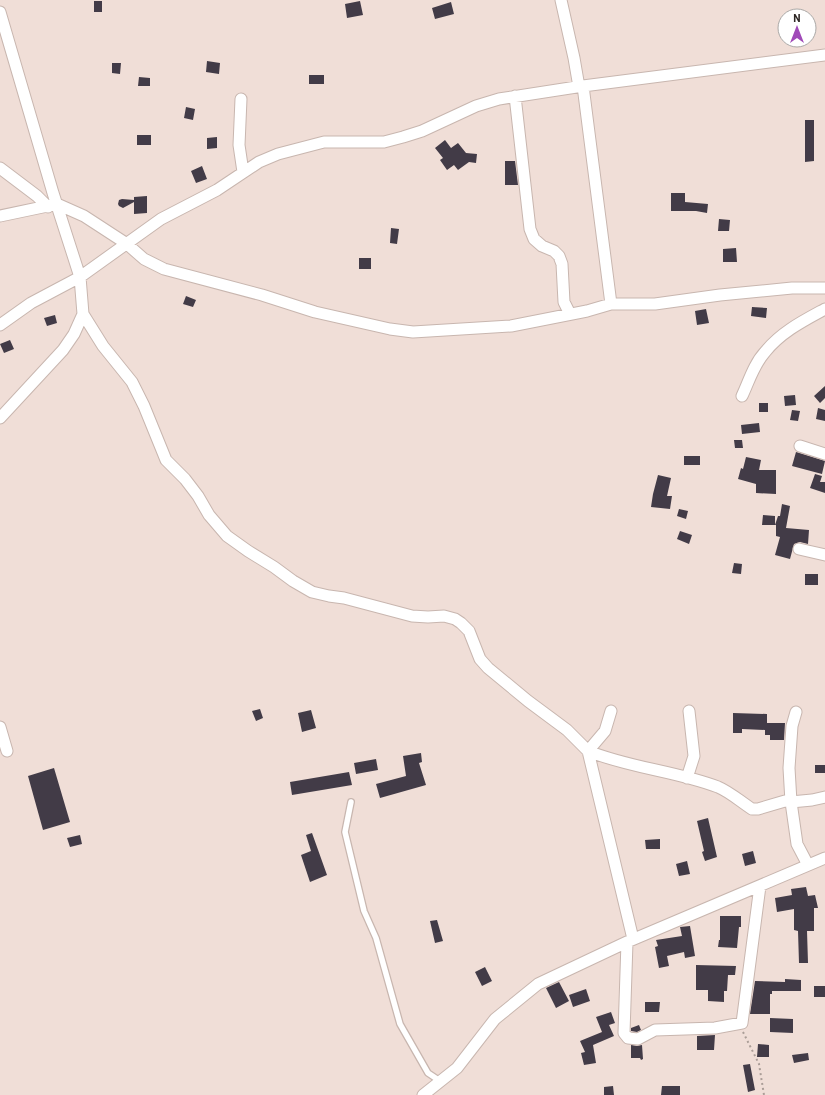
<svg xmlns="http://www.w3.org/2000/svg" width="825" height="1095" viewBox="0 0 825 1095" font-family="Barlow,sans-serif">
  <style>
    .building { fill: #423b47 }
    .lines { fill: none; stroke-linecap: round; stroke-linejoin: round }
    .service-casing { stroke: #c8b6af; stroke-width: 8 }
    .minor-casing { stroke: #c8b6af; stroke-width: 13 }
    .path { stroke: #aa9d97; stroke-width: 2; stroke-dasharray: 2 3; stroke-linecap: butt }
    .service { stroke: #fff; stroke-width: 5.5 }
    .minor { stroke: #fff; stroke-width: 11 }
  </style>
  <rect width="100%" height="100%" fill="#f0ded7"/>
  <path class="building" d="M 94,1 L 102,1 L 102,12 L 94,12 Z
    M 360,1 L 363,15 L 347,18 L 345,4 Z
    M 451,2 L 454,14 L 435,19 L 432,8 Z
    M 207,61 L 220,63 L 219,74 L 206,72 Z
    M 112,63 L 121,63 L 120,74 L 112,73 Z
    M 309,75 L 324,75 L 324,84 L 309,84 Z
    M 139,77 L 150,78 L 150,86 L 138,86 Z
    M 186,107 L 195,109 L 193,120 L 184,118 Z
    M 805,120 L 814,120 L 814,161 L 805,162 Z
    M 137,135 L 151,135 L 151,145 L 137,145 Z
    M 217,137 L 217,148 L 207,149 L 207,138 Z
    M 445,140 L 451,148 L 458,143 L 466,153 L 477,154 L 476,163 L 469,162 L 458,170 L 454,165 L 447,170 L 440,160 L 443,158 L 435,148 Z
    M 505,161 L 515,161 L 518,185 L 505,185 Z
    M 202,166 L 207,179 L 196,183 L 191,171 Z
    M 671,193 L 685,193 L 685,202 L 708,204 L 707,213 L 696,211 L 671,211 Z
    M 147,196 L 147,213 L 134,214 L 134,202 L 123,208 L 119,206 L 118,204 L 119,200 L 122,199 L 134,200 L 134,197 Z
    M 719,219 L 730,220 L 729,231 L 718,231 Z
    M 391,228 L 399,229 L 397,244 L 390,243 Z
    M 736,248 L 737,262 L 723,262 L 723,249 Z
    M 359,258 L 371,258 L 371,269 L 359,269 Z
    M 186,296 L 196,300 L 193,307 L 183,304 Z
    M 752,307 L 767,308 L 766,318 L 751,316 Z
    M 706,309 L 709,323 L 697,325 L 695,311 Z
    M 55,315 L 57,323 L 47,326 L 44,318 Z
    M 10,340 L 14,349 L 4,353 L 0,344 Z
    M 825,386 L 825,398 L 820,403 L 814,396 Z
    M 795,395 L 796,405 L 785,406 L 784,396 Z
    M 759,403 L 768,403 L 768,412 L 759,412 Z
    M 818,408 L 825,410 L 825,421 L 816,419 Z
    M 792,410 L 800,411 L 798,421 L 790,420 Z
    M 759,423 L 760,432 L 742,434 L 741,425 Z
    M 734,440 L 742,440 L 743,448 L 735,448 Z
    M 796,452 L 825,461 L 822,474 L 792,466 Z
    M 684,456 L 700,456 L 700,465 L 684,465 Z
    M 746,457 L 761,460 L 759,470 L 776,470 L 776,494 L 756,493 L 756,484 L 738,479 L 741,468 L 743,469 Z
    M 815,474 L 822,476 L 820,482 L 825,482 L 825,493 L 810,488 Z
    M 658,475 L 671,478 L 667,496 L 672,496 L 670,509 L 651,507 L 653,494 Z
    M 782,504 L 790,506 L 786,528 L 809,530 L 808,544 L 800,542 L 794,544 L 790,559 L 775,555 L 780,537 L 776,536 L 776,525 L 762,525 L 763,515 L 775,516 L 775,525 L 778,516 L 780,516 Z
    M 679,509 L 688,511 L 686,519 L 677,516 Z
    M 680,531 L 692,535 L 689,544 L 677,539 Z
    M 734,563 L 742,564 L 741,574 L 732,573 Z
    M 805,574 L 818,574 L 818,585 L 805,585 Z
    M 260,709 L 263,718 L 256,721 L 252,711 Z
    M 311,710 L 316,728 L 302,732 L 298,713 Z
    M 733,713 L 767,714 L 767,723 L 785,723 L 784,740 L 770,740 L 770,735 L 765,735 L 765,730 L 742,729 L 742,733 L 733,733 Z
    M 421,753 L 422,762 L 419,763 L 426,785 L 380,798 L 376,784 L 406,776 L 403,756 Z
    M 376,759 L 378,770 L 356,774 L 354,763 Z
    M 815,765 L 825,765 L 825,773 L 815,773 Z
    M 54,768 L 70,822 L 43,830 L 28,776 Z
    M 349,772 L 352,785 L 292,795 L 290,782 Z
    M 708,818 L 717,857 L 705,861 L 702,852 L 704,851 L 697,821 Z
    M 312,833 L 327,875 L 310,882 L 301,855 L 311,851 L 306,835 Z
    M 80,835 L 82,844 L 70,847 L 67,838 Z
    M 660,839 L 660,849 L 646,849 L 645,840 Z
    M 753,851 L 756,863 L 745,866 L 742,854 Z
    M 687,861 L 690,874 L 679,876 L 676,864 Z
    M 806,887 L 808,896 L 815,895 L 818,908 L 814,908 L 814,931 L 807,931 L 808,963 L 799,963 L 798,931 L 794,930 L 794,909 L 777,912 L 775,898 L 792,895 L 791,889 Z
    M 720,916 L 741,916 L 741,927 L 739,927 L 737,948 L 718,947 L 719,940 L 720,940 Z
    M 437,920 L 443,941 L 435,943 L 430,921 Z
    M 690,926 L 695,956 L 685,958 L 684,952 L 667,956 L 669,966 L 659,968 L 655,947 L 658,946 L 656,940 L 682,936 L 680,927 Z
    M 696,965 L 736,966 L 735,975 L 728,975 L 727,991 L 724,991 L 724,1002 L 708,1001 L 708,990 L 696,990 Z
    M 485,967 L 492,981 L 482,986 L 475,972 Z
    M 785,979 L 801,980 L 801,991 L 772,991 L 772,994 L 770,994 L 770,1014 L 750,1014 L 755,981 L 785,982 Z
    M 559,982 L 569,1001 L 556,1008 L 546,988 Z
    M 814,986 L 825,986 L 825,997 L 814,997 Z
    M 586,989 L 590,1001 L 573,1007 L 569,995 Z
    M 645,1002 L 660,1002 L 659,1012 L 645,1012 Z
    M 611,1012 L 615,1023 L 609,1025 L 614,1036 L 593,1045 L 596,1063 L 584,1065 L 581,1053 L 585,1052 L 580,1041 L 602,1032 L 596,1017 Z
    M 770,1018 L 793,1019 L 793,1033 L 770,1032 Z
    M 639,1025 L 641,1030 L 637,1032 L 631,1031 L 631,1028 Z
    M 715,1035 L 714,1050 L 697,1050 L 697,1036 Z
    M 758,1044 L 769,1045 L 769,1057 L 757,1057 Z
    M 631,1045 L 637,1046 L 642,1045 L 643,1059 L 641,1060 L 640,1058 L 631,1058 Z
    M 808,1053 L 809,1060 L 794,1063 L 792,1055 Z
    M 750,1064 L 755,1090 L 748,1092 L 743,1065 Z
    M 613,1086 L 614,1095 L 604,1095 L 604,1087 Z
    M 662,1086 L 680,1086 L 680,1095 L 661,1095 Z"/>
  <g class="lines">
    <defs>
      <path id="service" d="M 351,802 L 345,832 L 364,911 L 376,938 L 400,1024 L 428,1073 L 440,1081"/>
      <path id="minor" d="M 561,0 L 574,58 L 579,87
        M 0,12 L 53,193 L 80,277 L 83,314 L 74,334 L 63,350 L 0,418
        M 583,86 L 611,304
        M 515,96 L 530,229 L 534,239 L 542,246 L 554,251 L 559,256 L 562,264 L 564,302 L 570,314
        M 241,99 L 239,145 L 243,172
        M 0,168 L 37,196 L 48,207
        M 0,216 L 57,204 L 84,216 L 127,244 L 144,259 L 164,269 L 262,295 L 315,312 L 390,329 L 413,332 L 511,326 L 587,311 L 611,304 L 655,304 L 720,295 L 792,288 L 825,288
        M 83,314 L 103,346 L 132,382 L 144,406 L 166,460 L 185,479 L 198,496 L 209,515 L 227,536 L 248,551 L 274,567 L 293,581 L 312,592 L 329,596 L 344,598 L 412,616 L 428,617 L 444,616 L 455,619 L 461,623 L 469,631 L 480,659 L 488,668 L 528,701 L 567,730 L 588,751 L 633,939
        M 0,325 L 31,303 L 80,277 L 161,219 L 217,190 L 259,162 L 278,154 L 324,142 L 384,142 L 403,137 L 422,131 L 476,106 L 499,99 L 583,86 L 825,55
        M 742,396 C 749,381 754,364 765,352 C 781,332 803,321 825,309
        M 800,446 L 825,454
        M 799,549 L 825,555
        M 611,711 L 605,731 L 588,751 C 630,768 676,771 718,787 C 730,792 741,802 752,809 L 758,809 L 785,801 L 791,802 L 812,800 L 825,797
        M 796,712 L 792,726 L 789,768 L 791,802 L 797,844 L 808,865
        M 0,727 L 7,751
        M 687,778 L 694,756 L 689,711
        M 627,942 L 624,1033 L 628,1038 L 638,1039 L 655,1030 L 715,1028 L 742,1023 L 760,886
        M 423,1095 L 457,1068 L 495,1019 L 538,984 L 627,942 L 825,858"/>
    </defs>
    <use href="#service" class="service-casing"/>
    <use href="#minor" class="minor-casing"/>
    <path class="path" d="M 743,1032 L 759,1064 L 764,1095"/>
    <use href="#service" class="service"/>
    <use href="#minor" class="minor"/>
  </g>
  <g transform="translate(797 28)"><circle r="19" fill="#ffffff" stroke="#aba9a7"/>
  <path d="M0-3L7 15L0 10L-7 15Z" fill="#a04ab8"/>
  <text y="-6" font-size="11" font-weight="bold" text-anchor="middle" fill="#2d2724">N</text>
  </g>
</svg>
